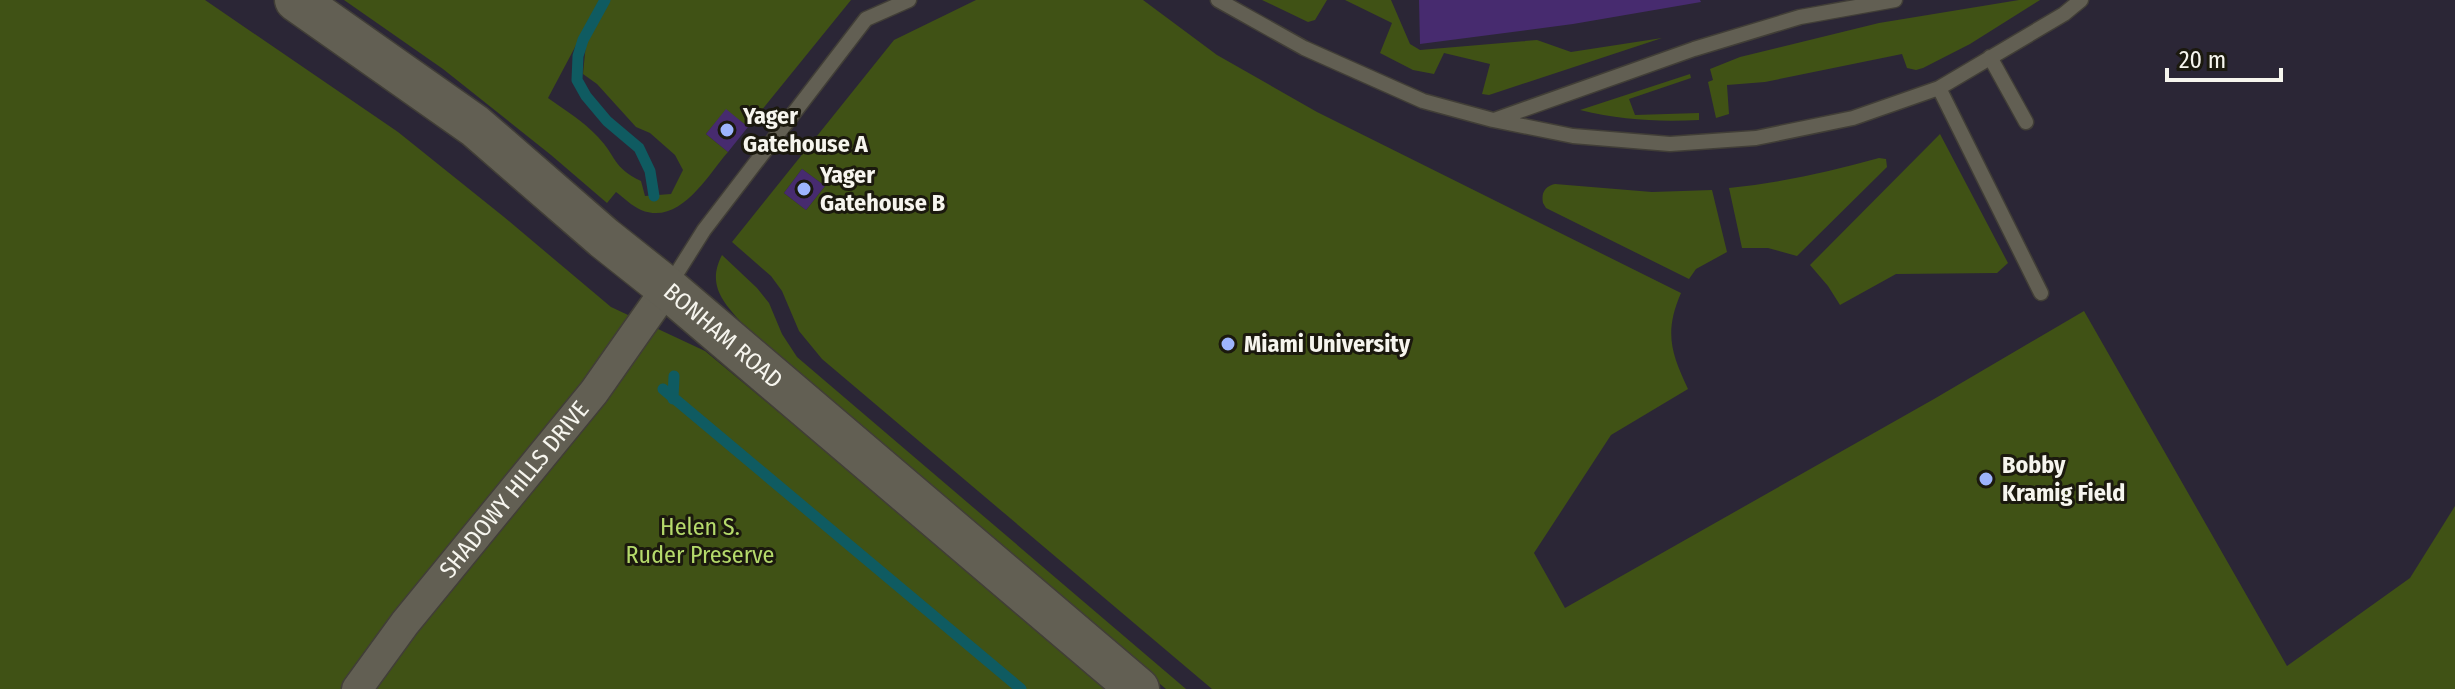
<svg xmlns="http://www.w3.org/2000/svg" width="2455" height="689" viewBox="0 0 2455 689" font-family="'Fira Sans Condensed',sans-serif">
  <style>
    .education { fill: #2b2636 }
    .green { fill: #405215; fill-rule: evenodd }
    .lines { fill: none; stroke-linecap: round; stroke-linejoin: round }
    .stream { stroke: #0f5b61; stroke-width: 11 }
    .building { fill: #472b6f }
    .lane-casing { stroke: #413e37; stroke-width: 17 }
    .street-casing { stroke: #413e37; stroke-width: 33 }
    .secondary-casing { stroke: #413e37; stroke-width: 45 }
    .lane { stroke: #625f53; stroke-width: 14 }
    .street { stroke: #625f53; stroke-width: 30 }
    .secondary { stroke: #625f53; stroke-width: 42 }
    .poi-dot { fill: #9db4fd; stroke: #1b190e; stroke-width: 3 }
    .labels { text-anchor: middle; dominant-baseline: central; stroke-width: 6; stroke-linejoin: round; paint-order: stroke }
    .poi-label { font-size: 24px; font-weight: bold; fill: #f6f5ee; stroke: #1b190e; text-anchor: start }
    .street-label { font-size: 24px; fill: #f6f5ee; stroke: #1b190e }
    .park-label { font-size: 24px; fill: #b5da6b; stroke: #1b190e }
  </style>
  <rect width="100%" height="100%" fill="#242217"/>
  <path class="education" d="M 0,0 L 2455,0 L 2455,689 L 0,689 Z"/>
  <path class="green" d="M 0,0 L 205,0 L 398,132 L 504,217 L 611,307 L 705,351 L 1112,689 L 0,689 Z
    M 344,0 L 600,0 L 548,98 C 565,110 583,121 598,137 C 617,157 612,167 641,181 L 645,196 L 671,194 L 683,170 L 675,155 L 650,133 L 636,127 L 597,84 L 583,74 L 586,43 L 608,0 L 851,0 L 748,127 L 726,110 L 706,134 L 728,152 C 707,176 680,226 641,210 C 632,206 624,198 616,192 L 607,203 L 551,155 L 443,69 Z
    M 976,0 L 1143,0 L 1217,55 L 1317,112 L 1681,293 C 1664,332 1671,353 1688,389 L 1611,435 L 1534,553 L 1565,608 L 1934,399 L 2084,311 L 2287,666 L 2410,578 L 2455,506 L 2455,689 L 1212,689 L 822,359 L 799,331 L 782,291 L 771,276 L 732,242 L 894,40 ZM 802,169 L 825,186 L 806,210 L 784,193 Z
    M 1262,0 L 1327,0 L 1315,20 L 1308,22 Z
    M 1345,0 L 1391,0 L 1410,44 L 1420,50 L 1537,40 L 1571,52 L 1662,38 L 1489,95 L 1482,94 L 1490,64 L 1444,53 L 1434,74 L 1413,70 L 1380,53 L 1392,23 Z
    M 2019,0 L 2040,0 L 1970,44 L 1923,68 L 1916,70 L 1907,68 L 1902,54 L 1765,82 L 1727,85 L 1729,114 L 1716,118 L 1708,82 L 1713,80 L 1710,69 L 1740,57 L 1879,23 Z
    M 1690,74 L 1691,78 L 1629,99 L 1635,115 L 1699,113 L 1699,120 C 1657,122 1621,120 1580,110 Z
    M 1940,134 L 2008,263 L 1997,273 L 1896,274 L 1840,305 L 1828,286 L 1810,265 Z
    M 1879,158 L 1886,159 L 1887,167 L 1797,256 L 1768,248 L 1742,248 L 1729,188 C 1780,183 1829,172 1879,158 Z
    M 1555,184 L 1652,192 L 1712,190 L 1727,252 L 1696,269 L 1689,279 L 1546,208 L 1543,203 C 1541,193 1545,186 1555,184 Z
    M 722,255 L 757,288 L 769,303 L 782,334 L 797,357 L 1186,689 L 1166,689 L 1024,569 L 741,322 C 722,301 707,284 722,255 Z"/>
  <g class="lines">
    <path class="stream" d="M 605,0 L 583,40 L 578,56 L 577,80 L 586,96 L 607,121 L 639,148 L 650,171 L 654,196
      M 663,389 L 1021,689
      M 673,399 L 674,376"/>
  </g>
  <path class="building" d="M 1419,0 L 1700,0 L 1701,2 L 1573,24 L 1420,44 Z
    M 726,109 L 748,127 L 728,152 L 706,134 Z
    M 802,169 L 825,186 L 806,210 L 784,193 Z"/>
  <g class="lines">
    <defs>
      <path id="lane" d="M 1218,0 L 1304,48 L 1423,101 L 1493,120 L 1573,136 L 1670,144 L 1756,138 L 1853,118 L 1939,88 L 2064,14 L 2081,0
        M 1990,57 L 2026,122
        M 1939,88 L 2041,293
        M 1494,120 L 1694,49 L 1800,17 L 1895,0
        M 670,284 L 704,230 L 866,19 L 909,0"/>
      <g id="street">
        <path id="s1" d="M 357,689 L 405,623 L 594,392 L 667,288"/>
      </g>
      <g id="secondary">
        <path id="s2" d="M 296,0 L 475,126 L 604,238 L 667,288 L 1138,689"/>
      </g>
    </defs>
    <use href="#lane" class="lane-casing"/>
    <use href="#street" class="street-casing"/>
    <use href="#secondary" class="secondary-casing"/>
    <use href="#lane" class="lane"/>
    <use href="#street" class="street"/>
    <use href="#secondary" class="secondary"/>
  </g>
  <g class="poi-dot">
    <circle cx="727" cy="130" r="8"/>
    <circle cx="804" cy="189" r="8"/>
    <circle cx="1228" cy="344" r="8"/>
    <circle cx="1986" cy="479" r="8"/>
  </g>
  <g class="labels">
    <g class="poi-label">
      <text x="743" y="116">Yager<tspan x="743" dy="28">Gatehouse A</tspan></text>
      <text x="820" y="175">Yager<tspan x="820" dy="28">Gatehouse B</tspan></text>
      <text x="1244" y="344">Miami University</text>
      <text x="2002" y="465">Bobby<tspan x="2002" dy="28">Kramig Field</tspan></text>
    </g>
    <g class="street-label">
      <text stroke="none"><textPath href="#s2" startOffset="544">BONHAM ROAD</textPath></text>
      <text stroke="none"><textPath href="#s1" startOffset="254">SHADOWY HILLS DRIVE</textPath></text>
    </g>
    <g class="park-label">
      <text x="700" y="527">Helen S.<tspan x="700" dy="28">Ruder Preserve</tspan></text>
    </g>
  </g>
  <path d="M2167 68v12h114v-12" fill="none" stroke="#f6f5ee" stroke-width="4"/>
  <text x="2179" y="68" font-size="24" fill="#f6f5ee" stroke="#1b190e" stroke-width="6" paint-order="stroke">20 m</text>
</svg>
